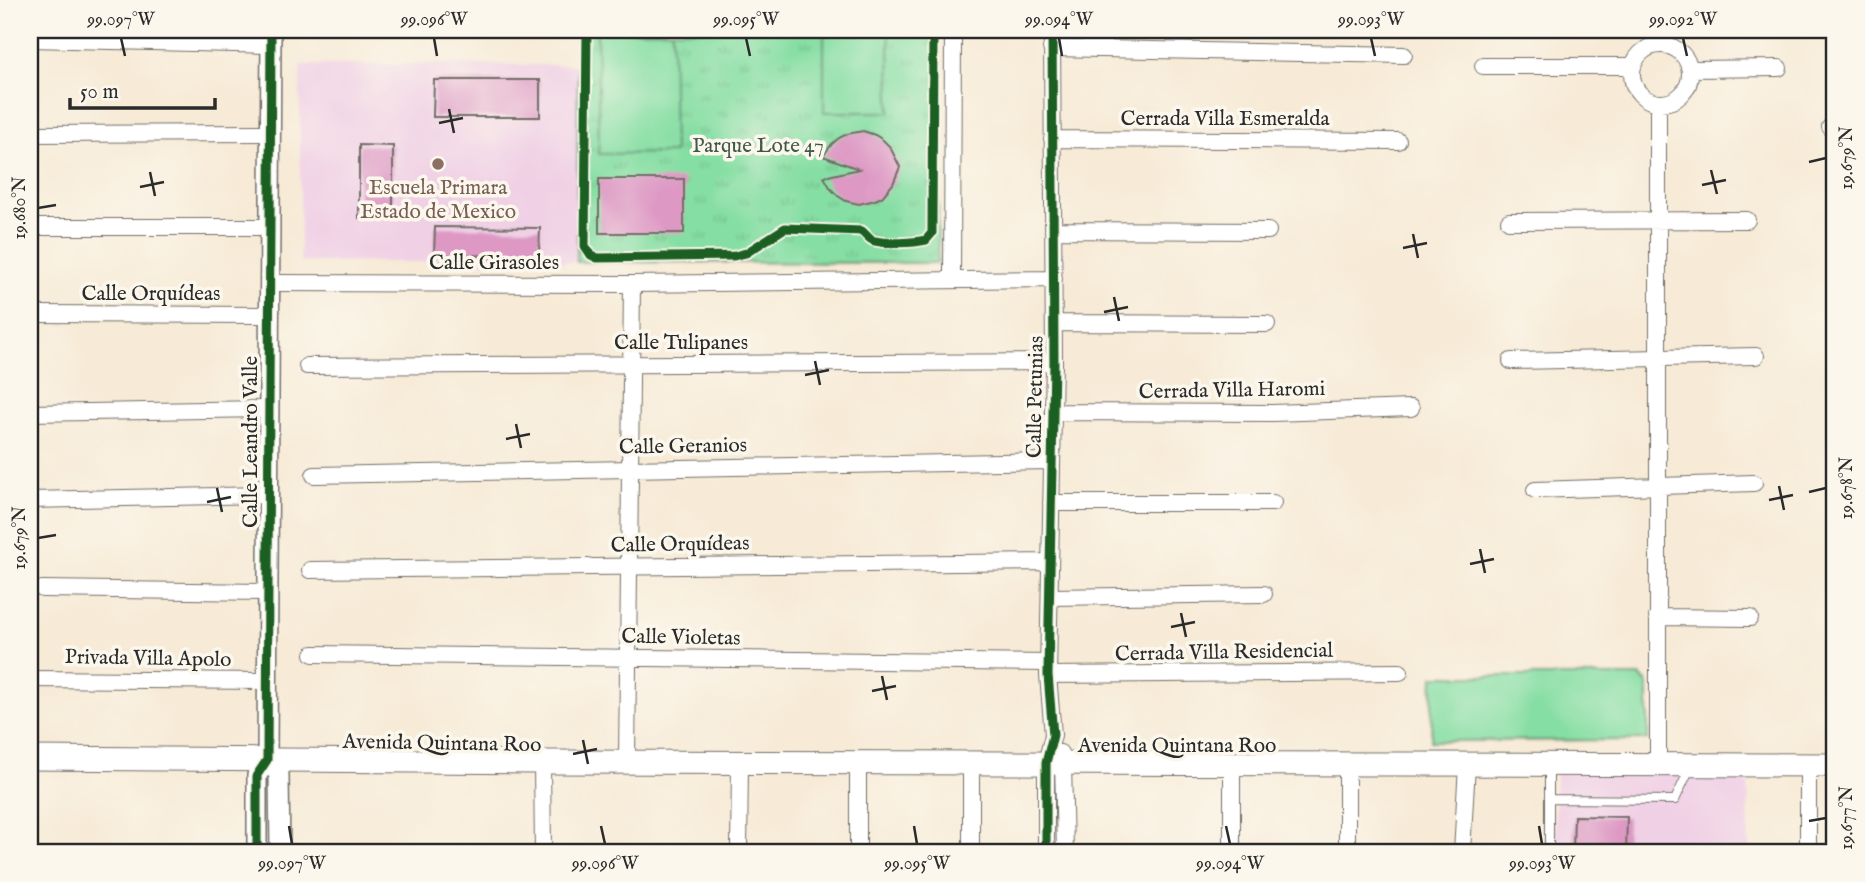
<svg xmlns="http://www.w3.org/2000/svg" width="1865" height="882" viewBox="0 0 1865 882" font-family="'IM FELL English',serif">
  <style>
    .built { fill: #f0d0e5 }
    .park { fill: url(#park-tufts); stroke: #588467; stroke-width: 2 }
    .pitch { fill: #85dea3; stroke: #588467; stroke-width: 2 }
    .building { fill: #dd98c4 }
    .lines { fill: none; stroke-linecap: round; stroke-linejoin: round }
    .service-casing { stroke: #726e67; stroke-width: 10 }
    .minor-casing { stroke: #726e67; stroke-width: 18 }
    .tertiary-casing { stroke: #726e67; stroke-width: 22 }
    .secondary-casing { stroke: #726e67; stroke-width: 25 }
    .service { stroke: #fff; stroke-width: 8 }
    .minor { stroke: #fff; stroke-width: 16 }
    .tertiary { stroke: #fff; stroke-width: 19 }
    .secondary { stroke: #fff; stroke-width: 23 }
    .cycleway-casing { stroke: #fbf7ec; stroke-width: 13 }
    .cycleway { stroke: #1b5e20; stroke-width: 9 }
    .ticks { fill: none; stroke: #2b2b2b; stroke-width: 2.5 }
    .education-dot { fill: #8d6e63; stroke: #fbf7ec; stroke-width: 2.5 }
    .labels { text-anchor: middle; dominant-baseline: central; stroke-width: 7; stroke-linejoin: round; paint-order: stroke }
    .street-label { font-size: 21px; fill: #2b2b2b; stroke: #fbf7ec }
    .park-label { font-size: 21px; fill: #425849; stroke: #fbf7ec }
    .education-label { font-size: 21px; fill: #785e54; stroke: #fbf7ec }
    .neatline { fill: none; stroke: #2b2b2b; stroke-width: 2.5 }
    .ticks-label { font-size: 18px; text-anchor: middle; fill: #2b2b2b }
  </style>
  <defs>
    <pattern id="park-tufts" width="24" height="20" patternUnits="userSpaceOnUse" patternTransform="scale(1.75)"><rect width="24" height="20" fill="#85dea3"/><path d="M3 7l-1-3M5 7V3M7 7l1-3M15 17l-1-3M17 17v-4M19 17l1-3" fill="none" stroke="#73bf8c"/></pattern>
  </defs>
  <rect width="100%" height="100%" fill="#fbf7ec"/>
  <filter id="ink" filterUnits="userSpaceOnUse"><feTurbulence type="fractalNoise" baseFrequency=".0143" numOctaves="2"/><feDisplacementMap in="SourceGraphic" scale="14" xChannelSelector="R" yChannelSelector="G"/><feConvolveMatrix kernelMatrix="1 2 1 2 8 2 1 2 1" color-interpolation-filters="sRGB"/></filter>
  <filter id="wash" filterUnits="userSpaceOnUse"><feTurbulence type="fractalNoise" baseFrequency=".00686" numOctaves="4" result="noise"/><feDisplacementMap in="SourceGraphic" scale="28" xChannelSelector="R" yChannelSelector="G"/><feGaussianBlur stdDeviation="1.57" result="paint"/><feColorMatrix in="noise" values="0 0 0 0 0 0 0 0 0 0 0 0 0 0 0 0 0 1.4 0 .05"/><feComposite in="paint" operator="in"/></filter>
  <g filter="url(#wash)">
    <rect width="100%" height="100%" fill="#f7ead6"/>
    <path class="built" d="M 426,64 L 577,65 L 577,262 L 300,262 L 300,65 Z
      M 1556,772 L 1748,774 L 1749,852 L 1554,852 Z"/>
    <path class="park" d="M 578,30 L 938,30 L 938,263 L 577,262 Z"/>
    <path class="pitch" d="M 672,30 L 674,153 L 599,154 L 597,32 Z
      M 824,30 L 889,30 L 890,112 L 824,112 Z
      M 1433,676 L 1640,676 L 1648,684 L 1648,740 L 1431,741 Z"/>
    <g id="blocks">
      <path class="building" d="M 434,80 L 540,80 L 540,117 L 433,117 Z
        M 863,131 L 875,135 L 883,140 L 890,147 L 900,167 L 893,184 L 882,197 L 875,200 L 859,204 L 846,201 L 838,196 L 831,189 L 824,177 L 859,169 L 823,156 L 832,144 L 839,138 L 847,134 Z
        M 359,145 L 393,146 L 393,218 L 359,218 Z
        M 599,179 L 684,179 L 684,233 L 599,233 Z
        M 435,227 L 540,228 L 539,256 L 434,255 Z
        M 1574,816 L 1627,817 L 1626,852 L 1573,852 Z"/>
    </g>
  </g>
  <g filter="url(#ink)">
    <use href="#blocks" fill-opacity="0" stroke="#726e67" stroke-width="2"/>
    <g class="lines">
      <defs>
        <path id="service" d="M 1549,768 L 1549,852
          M 1549,799 L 1675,800 L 1690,768"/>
        <path id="minor" d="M 30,39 L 271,45
          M1632 74a29 29 0 1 1 58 0a29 29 0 1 1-58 0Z
          M 1051,48 L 1404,55
          M 1483,66 L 1632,66
          M 1690,69 L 1779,68
          M 1830,127 L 1835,127
          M 30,134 L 270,133
          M 1052,139 L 1398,141
          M 1509,221 L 1747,220
          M 31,227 L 270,227
          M 1053,230 L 1268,231
          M 952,280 L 953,30
          M 269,283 L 632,284 L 1054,279
          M 33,314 L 269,315
          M 1054,323 L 1267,324
          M 1511,361 L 1756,356
          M 307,366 L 1054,362
          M 1053,412 L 1273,413 L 1411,408
          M 30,413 L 268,409
          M 314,475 L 1052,461
          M 1535,490 L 1754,483
          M 30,500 L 268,495
          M 1051,503 L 1273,503
          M 310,570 L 1050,562
          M 42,589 L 267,592
          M 1050,597 L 1264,594
          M 1657,617 L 1750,618
          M 313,654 L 1048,663
          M 1048,675 L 1400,672
          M 30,679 L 267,681
          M 1060,753 L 1063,762 L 1065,852
          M 542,762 L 543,852
          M 627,762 L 632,284
          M 858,763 L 858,852
          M 971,763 L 971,852
          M 1232,764 L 1232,852
          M 1347,764 L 1347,852
          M 1658,765 L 1658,103
          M 739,852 L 740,763
          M 1046,852 L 1046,763 L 1053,735 L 1048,675 L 1054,362 L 1052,30
          M 1462,852 L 1467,765
          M 1808,852 L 1808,765"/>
        <path id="tertiary" d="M 267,760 L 279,774 L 280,852
          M 257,852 L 257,775 L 267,760 L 271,30"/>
        <path id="secondary" d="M 30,758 L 542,762 L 1835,765"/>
      </defs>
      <use href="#service" class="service-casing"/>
      <use href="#minor" class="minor-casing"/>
      <use href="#tertiary" class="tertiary-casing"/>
      <use href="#secondary" class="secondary-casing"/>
      <use href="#service" class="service"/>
      <use href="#minor" class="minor"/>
      <use href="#tertiary" class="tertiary"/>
      <use href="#secondary" class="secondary"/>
      <defs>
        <path id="cycleway" d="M 587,30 L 585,246 L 591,255 L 597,258 L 734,256 L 746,253 L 785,228 L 862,231 C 866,234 869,240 875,241 C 888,244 913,243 926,240 L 932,233 L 932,224 L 933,30
          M 257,852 L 257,775 L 267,760 L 271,30
          M 1046,852 L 1046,763 L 1053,735 L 1048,675 L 1054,362 L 1052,30"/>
      </defs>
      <use href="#cycleway" class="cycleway-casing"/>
      <use href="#cycleway" class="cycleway"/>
    </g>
  </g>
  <path class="ticks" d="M 121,38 L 125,56M 434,38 L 437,56M 746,38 L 750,56M 1059,38 L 1062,56M 1371,38 L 1375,56M 1683,38 L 1687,56M 449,109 L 454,133M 439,123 L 463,118M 1809,162 L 1826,158M 1711,170 L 1717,194M 150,172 L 155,196M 1702,185 L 1726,180M 140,187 L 164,182M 38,208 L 56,205M 1413,234 L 1418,258M 1403,248 L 1427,243M 1114,297 L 1119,321M 1104,312 L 1128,307M 815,361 L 820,385M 805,375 L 829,370M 516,424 L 521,448M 506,439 L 530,434M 1779,486 L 1784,510M 217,488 L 222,512M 1809,492 L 1826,488M 1769,500 L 1793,495M 207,502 L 231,497M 38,538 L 56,535M 1480,549 L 1485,573M 1470,564 L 1494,559M 1181,613 L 1186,637M 1171,627 L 1195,622M 882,676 L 887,700M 872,691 L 896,686M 583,740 L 588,764M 573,754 L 597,749M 1809,821 L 1826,818M 289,826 L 292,844M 601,826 L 605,844M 914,826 L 917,844M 1226,826 L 1230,844M 1539,826 L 1542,844"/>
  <circle class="education-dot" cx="438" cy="164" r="7"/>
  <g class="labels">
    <g class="street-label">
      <text x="1225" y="119">Cerrada Villa Esmeralda</text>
      <text x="494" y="263">Calle Girasoles</text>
      <text x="151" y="294">Calle Orquídeas</text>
      <text x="681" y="343">Calle Tulipanes</text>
      <text transform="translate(1232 391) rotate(-1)">Cerrada Villa Haromi</text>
      <text transform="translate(1036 397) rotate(-89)">Calle Petunias</text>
      <text transform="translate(251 442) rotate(-90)">Calle Leandro Valle</text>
      <text transform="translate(683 447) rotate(-1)">Calle Geranios</text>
      <text transform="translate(680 545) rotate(-1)">Calle Orquídeas</text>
      <text transform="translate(681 638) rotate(1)">Calle Violetas</text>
      <text transform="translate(1224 653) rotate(-1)">Cerrada Villa Residencial</text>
      <text transform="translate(148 659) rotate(1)">Privada Villa Apolo</text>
      <text transform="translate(442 744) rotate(1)">Avenida Quintana Roo</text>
      <text x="1177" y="746">Avenida Quintana Roo</text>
    </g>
    <g class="park-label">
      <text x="758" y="146">Parque Lote 47</text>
    </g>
    <g class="education-label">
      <text x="438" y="188">Escuela Primara<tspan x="438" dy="24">Estado de Mexico</tspan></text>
    </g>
  </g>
  <rect width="1865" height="882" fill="none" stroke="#fbf7ec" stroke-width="77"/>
  <path d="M70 98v10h145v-10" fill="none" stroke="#2b2b2b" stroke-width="3.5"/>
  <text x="80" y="98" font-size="21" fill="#2b2b2b" stroke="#fbf7ec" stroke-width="5" paint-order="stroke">50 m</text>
  <rect x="38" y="38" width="1788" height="806" class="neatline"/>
  <g class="ticks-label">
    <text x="121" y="25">99.097°W</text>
    <text x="434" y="25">99.096°W</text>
    <text x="746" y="25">99.095°W</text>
    <text x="1059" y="25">99.094°W</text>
    <text x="1371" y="25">99.093°W</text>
    <text x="1683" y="25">99.092°W</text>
    <text transform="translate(1846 158) rotate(-90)" y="6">19.679°N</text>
    <text transform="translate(19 208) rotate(-90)" y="6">19.680°N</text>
    <text transform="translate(1846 488) rotate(-90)" y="6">19.678°N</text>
    <text transform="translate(19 538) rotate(-90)" y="6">19.679°N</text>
    <text transform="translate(1846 818) rotate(-90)" y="6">19.677°N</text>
    <text x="292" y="869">99.097°W</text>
    <text x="605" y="869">99.096°W</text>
    <text x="917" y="869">99.095°W</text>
    <text x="1230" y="869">99.094°W</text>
    <text x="1542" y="869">99.093°W</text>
  </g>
</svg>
